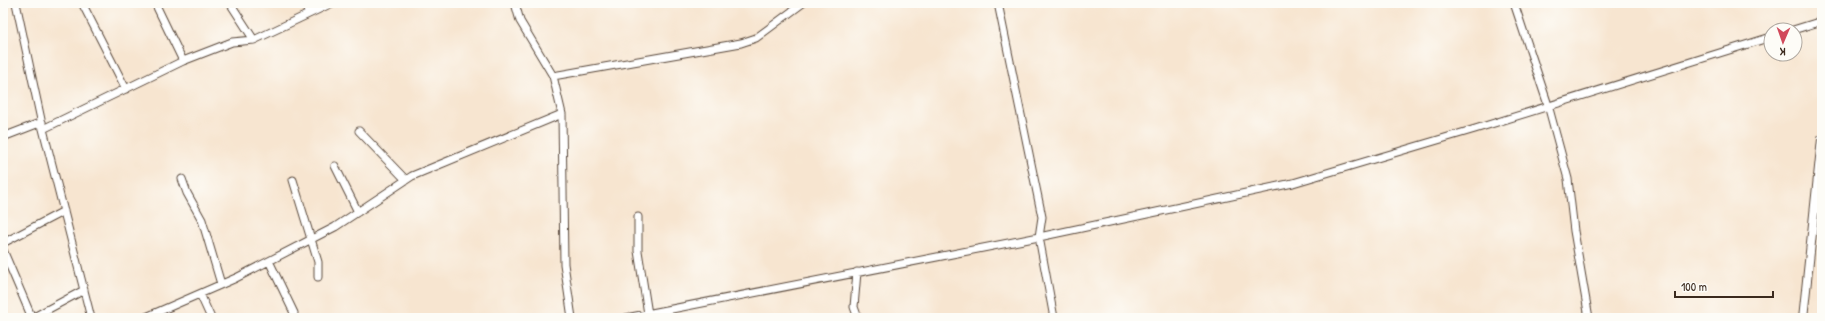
<svg xmlns="http://www.w3.org/2000/svg" width="1825" height="321" viewBox="0 0 1825 321" font-family="'Patrick Hand',sans-serif">
  <style>
    .lines { fill: none; stroke-linecap: round; stroke-linejoin: round }
    .minor-casing { stroke: #574639; stroke-width: 9 }
    .tertiary-casing { stroke: #574639; stroke-width: 10 }
    .minor { stroke: #fff; stroke-width: 7 }
    .tertiary { stroke: #fff; stroke-width: 8 }
  </style>
  <rect width="100%" height="100%" fill="#fdfcf7"/>
  <filter id="ink" filterUnits="userSpaceOnUse"><feTurbulence type="fractalNoise" baseFrequency=".025" numOctaves="2"/><feDisplacementMap in="SourceGraphic" scale="8" xChannelSelector="R" yChannelSelector="G"/><feConvolveMatrix kernelMatrix="1 2 1 2 8 2 1 2 1" color-interpolation-filters="sRGB"/></filter>
  <filter id="wash" filterUnits="userSpaceOnUse"><feTurbulence type="fractalNoise" baseFrequency=".012" numOctaves="4" result="noise"/><feDisplacementMap in="SourceGraphic" scale="16" xChannelSelector="R" yChannelSelector="G"/><feGaussianBlur stdDeviation="0.9" result="paint"/><feColorMatrix in="noise" values="0 0 0 0 0 0 0 0 0 0 0 0 0 0 0 0 0 1.4 0 .05"/><feComposite in="paint" operator="in"/></filter>
  <g filter="url(#wash)">
    <rect width="100%" height="100%" fill="#f7e5d0"/>
  </g>
  <g filter="url(#ink)">
    <g class="lines">
      <defs>
        <path id="minor" d="M 16,3 L 43,129 L 91,318
          M 82,3 L 126,89
          M 155,3 L 183,61
          M 230,3 L 254,40
          M 303,3 L 309,13
          M 515,3 L 520,21 L 553,76 L 562,114 L 564,264 L 572,318
          M 998,3 L 1042,217 L 1039,237 L 1054,318
          M 1514,3 L 1548,105 L 1568,179 L 1574,231 L 1589,318
          M 1793,30 L 1822,21
          M 553,76 L 741,43 L 756,38 L 803,3
          M 43,129 L 183,61 L 232,42 L 254,40 L 332,3
          M 359,131 L 406,180
          M 3,137 L 42,122
          M 335,166 L 358,212
          M 182,179 L 187,193 L 202,220 L 221,284
          M 293,180 L 318,262 L 318,277
          M 638,217 L 638,251 L 648,314
          M 3,243 L 64,211
          M 3,250 L 32,318
          M 269,261 L 294,313
          M 857,272 L 854,307 L 858,318
          M 200,294 L 211,318
          M 32,318 L 84,290
          M 144,318 L 236,278 L 335,227 L 412,176 L 562,114
          M 626,318 L 1039,237 L 1293,183 L 1475,129 L 1771,37"/>
        <path id="tertiary" d="M 1803,318 L 1822,139"/>
      </defs>
      <use href="#minor" class="minor-casing"/>
      <use href="#tertiary" class="tertiary-casing"/>
      <use href="#minor" class="minor"/>
      <use href="#tertiary" class="tertiary"/>
    </g>
  </g>
  <rect width="1825" height="321" fill="none" stroke="#fdfcf7" stroke-width="16"/>
  <g transform="translate(1783 42) rotate(182)"><circle r="19" fill="#fdfcf7" stroke="#afa8a0"/>
  <path d="M0-3L7 15L0 10L-7 15Z" fill="#d1495b"/>
  <text y="-6" font-size="11" font-weight="bold" text-anchor="middle" fill="#3b2a1e">K</text>
  </g>
  <path d="M1675 291v6h98v-6" fill="none" stroke="#3b2a1e" stroke-width="2"/>
  <text x="1681" y="291" font-size="12" fill="#3b2a1e" stroke="#fdfcf7" stroke-width="3" paint-order="stroke">100 m</text>
</svg>
